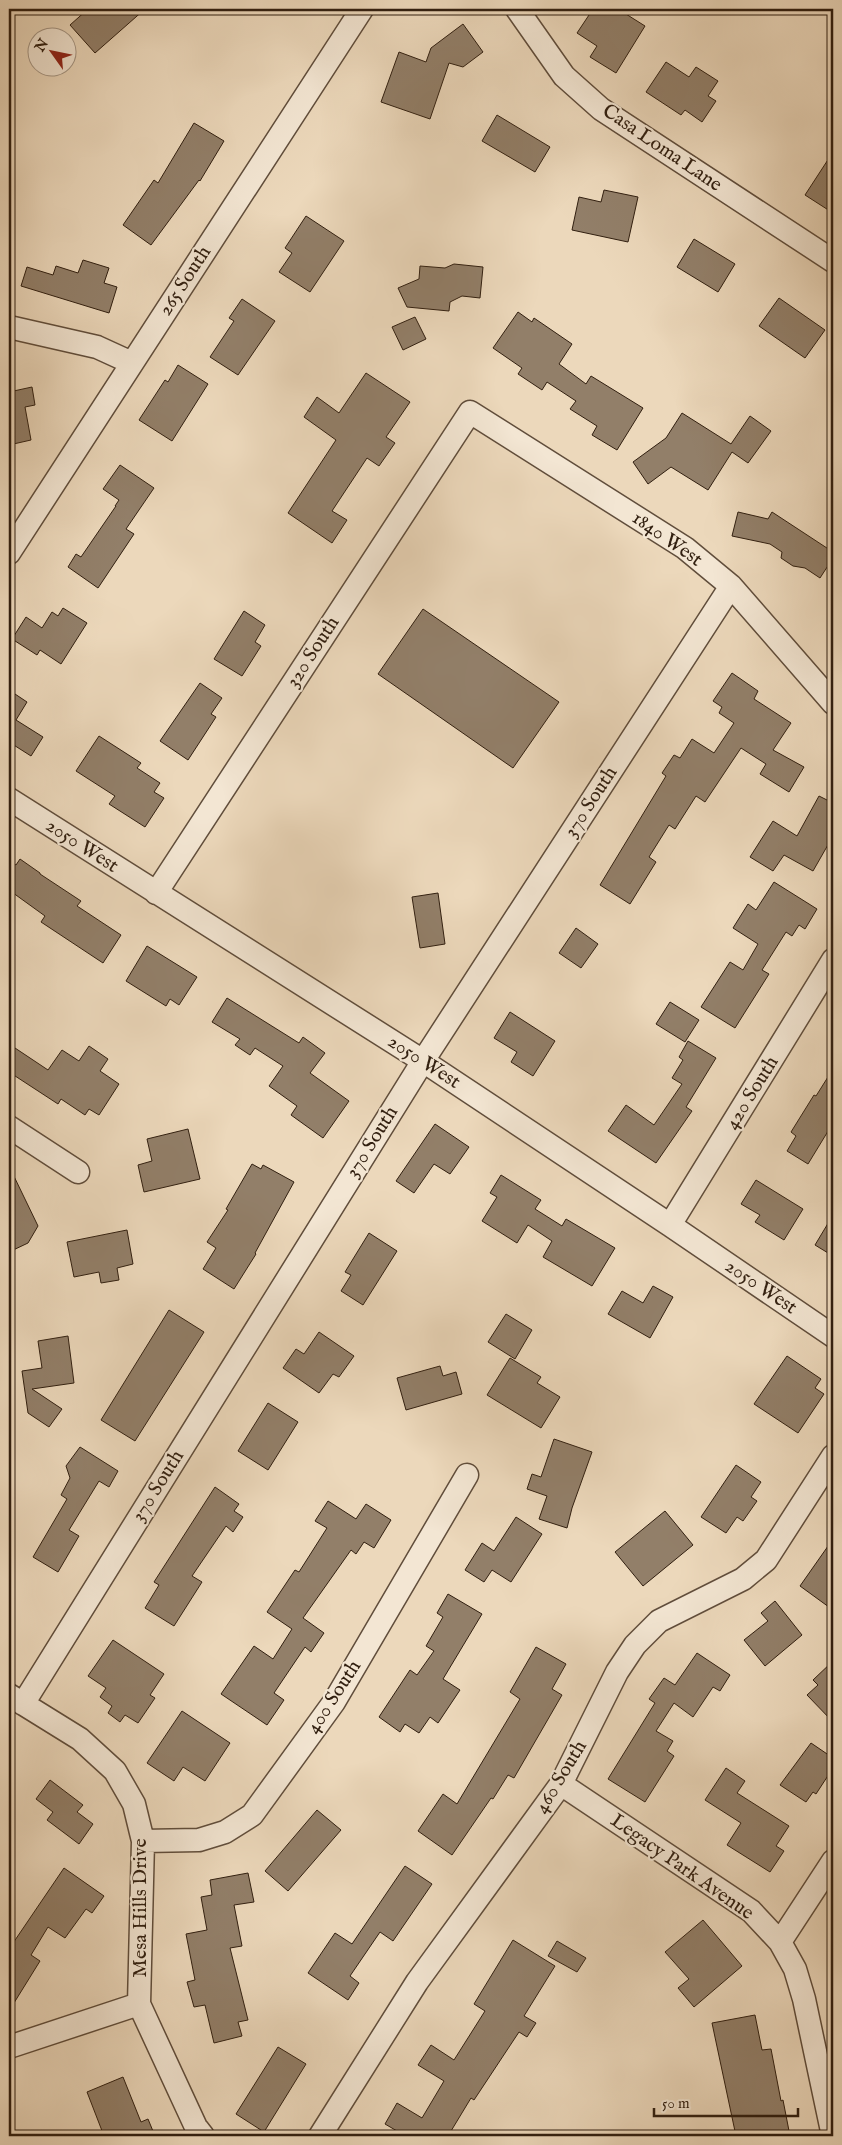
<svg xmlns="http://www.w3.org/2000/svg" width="842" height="2145" viewBox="0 0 842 2145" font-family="'IM FELL English',serif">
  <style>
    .building { fill: #927f69; stroke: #311f10 }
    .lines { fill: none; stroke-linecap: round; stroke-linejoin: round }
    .street-casing { stroke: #604d3b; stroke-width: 25 }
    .street { stroke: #f3e6d3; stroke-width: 22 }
    .labels { text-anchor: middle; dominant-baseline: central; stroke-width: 4.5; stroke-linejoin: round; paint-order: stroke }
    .street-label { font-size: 20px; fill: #311f10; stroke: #f3e6d3 }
  </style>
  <rect width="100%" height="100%" fill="#ecd8bb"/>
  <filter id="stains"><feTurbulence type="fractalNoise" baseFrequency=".004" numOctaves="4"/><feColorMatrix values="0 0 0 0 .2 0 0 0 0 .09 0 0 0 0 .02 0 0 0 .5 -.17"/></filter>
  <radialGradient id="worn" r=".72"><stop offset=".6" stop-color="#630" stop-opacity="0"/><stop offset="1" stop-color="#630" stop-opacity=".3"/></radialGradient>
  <path class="building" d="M 88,9 L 145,9 L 95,53 L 70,25 Z
    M 593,9 L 618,9 L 645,26 L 616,73 L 590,57 L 597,46 L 577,33 Z
    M 463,24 L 483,52 L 463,67 L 449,63 L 430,119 L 381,102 L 399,52 L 426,62 L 431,48 Z
    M 666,62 L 689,77 L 696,67 L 718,81 L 708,96 L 716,101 L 702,122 L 685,110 L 681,115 L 646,92 Z
    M 497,115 L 550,147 L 535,172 L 482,141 Z
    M 194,123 L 224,141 L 200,181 L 199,180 L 151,245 L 123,225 L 154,180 L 158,183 Z
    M 833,152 L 833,213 L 805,195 Z
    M 604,190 L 638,197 L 628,242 L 572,230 L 579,197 L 601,202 Z
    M 306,216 L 344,241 L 310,292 L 279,272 L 292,253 L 285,248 Z
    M 694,239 L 735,264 L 718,292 L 677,267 Z
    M 83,260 L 109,268 L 104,283 L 117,287 L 109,313 L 21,286 L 27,267 L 53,275 L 56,266 L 78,273 Z
    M 454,264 L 483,267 L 480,298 L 462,296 L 450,302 L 449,311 L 407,307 L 398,288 L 419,279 L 420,266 L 445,268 Z
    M 779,298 L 825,330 L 805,358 L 759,326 Z
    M 242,299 L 275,321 L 238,375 L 210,357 L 234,321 L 229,318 Z
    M 518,312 L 532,322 L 534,318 L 572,344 L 559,364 L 586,384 L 591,376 L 643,408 L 617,450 L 592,435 L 597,426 L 570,409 L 576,401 L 547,382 L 542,390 L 518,374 L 522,368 L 493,348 Z
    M 415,317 L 426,339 L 403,350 L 392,327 Z
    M 178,365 L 208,384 L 172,441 L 139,420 L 165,380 L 168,382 Z
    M 366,373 L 410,402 L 386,437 L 395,443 L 379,466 L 367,458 L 332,511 L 347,520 L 332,543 L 288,513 L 336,440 L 304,417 L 317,397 L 339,413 Z
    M 32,387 L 35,405 L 25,407 L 31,440 L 9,445 L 9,392 Z
    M 682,413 L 731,444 L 750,416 L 771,431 L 748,463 L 732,452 L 708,490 L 671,467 L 648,484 L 633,462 L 666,438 Z
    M 120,465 L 154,488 L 126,529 L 134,534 L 98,588 L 68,567 L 76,554 L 81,557 L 116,506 L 115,506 L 119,500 L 103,489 Z
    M 738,512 L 768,519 L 772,512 L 833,552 L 833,558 L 820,578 L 805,568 L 793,566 L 781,558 L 782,552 L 770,544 L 732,536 Z
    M 63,608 L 87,623 L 61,664 L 40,650 L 37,655 L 12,639 L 26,617 L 42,628 L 52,612 L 58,616 Z
    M 423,609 L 559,702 L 513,768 L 378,674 Z
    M 244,611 L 265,625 L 255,642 L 261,646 L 242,676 L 214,659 Z
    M 732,673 L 758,691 L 754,699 L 791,723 L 773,750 L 804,767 L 789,792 L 760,774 L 766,764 L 741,748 L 705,802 L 696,796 L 675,829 L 669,825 L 649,857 L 656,862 L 630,904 L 600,885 L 666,776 L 662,773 L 674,755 L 680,758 L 692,739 L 714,753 L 734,723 L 719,713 L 722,707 L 713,701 Z
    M 200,683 L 222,698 L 211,714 L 216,717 L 188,760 L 160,741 Z
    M 9,690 L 27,702 L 16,720 L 43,737 L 31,756 L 9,742 Z
    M 99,736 L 141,763 L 137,768 L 160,783 L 154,792 L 164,798 L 145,827 L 109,804 L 115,796 L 76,771 Z
    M 819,796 L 833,803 L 833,845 L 829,843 L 813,871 L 784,855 L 773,871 L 750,857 L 773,821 L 797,836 Z
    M 20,859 L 40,873 L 40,874 L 81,901 L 77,906 L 121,935 L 103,963 L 41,922 L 45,916 L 9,890 L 9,861 L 16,865 Z
    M 774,882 L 817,909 L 805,929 L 799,925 L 792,936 L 786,932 L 762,970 L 769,974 L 735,1028 L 701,1007 L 730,962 L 743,970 L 758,944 L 733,928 L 748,904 L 756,910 Z
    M 438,893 L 445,944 L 420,948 L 412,897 Z
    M 576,928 L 598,944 L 581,968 L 559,953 Z
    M 147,946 L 197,977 L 179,1005 L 170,999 L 166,1006 L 126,981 Z
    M 227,998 L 299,1043 L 303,1037 L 325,1053 L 310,1073 L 349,1101 L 323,1138 L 291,1115 L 297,1106 L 269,1086 L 283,1066 L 255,1048 L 250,1055 L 235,1045 L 240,1039 L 212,1022 Z
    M 670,1002 L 699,1020 L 685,1042 L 656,1024 Z
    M 510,1012 L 555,1041 L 533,1076 L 511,1062 L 517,1052 L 494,1038 Z
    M 688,1041 L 716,1058 L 686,1107 L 692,1111 L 656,1163 L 608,1131 L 626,1105 L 654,1125 L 682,1084 L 672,1078 L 683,1060 L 679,1057 Z
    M 9,1044 L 48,1070 L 62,1050 L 79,1061 L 89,1046 L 108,1059 L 100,1071 L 119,1084 L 99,1115 L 89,1109 L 85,1115 L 61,1099 L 58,1104 L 9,1072 Z
    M 833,1069 L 833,1123 L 808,1164 L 787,1151 L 796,1136 L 791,1132 L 814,1095 L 816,1096 Z
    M 435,1124 L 469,1147 L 450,1174 L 434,1164 L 414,1193 L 396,1181 Z
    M 188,1129 L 200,1179 L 144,1192 L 138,1165 L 152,1161 L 147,1139 Z
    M 252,1164 L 261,1169 L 263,1165 L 294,1182 L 255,1253 L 256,1254 L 234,1289 L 203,1269 L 216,1248 L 207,1242 L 228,1210 L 226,1209 Z
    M 9,1166 L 38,1226 L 28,1243 L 9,1252 Z
    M 501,1175 L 541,1200 L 535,1209 L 562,1226 L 566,1219 L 615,1248 L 592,1286 L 543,1257 L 552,1241 L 528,1225 L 517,1243 L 482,1221 L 497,1197 L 490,1193 Z
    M 756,1180 L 803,1209 L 784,1240 L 755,1222 L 760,1215 L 741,1204 Z
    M 833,1215 L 833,1256 L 815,1245 Z
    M 127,1230 L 133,1264 L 117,1268 L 119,1280 L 101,1283 L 99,1272 L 74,1277 L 67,1242 Z
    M 369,1233 L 397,1251 L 363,1305 L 341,1291 L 351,1275 L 345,1272 Z
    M 653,1286 L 673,1297 L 650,1338 L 608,1314 L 622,1291 L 643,1303 Z
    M 169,1310 L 204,1332 L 135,1441 L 101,1420 Z
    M 506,1314 L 532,1330 L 515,1359 L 488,1342 Z
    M 319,1332 L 354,1356 L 339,1377 L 333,1374 L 319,1393 L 283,1368 L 296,1349 L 304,1354 Z
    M 68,1336 L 74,1383 L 32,1389 L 62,1409 L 49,1427 L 28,1413 L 22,1371 L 42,1368 L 38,1341 Z
    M 787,1356 L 821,1379 L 815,1388 L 824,1394 L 798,1433 L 754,1404 Z
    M 510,1358 L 541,1377 L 537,1383 L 560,1397 L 541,1428 L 487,1395 Z
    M 440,1366 L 443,1376 L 456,1372 L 462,1394 L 406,1410 L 397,1378 Z
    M 268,1403 L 298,1422 L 268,1470 L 238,1451 Z
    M 554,1439 L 592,1452 L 572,1508 L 567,1528 L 539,1519 L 547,1496 L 527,1489 L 532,1474 L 541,1477 Z
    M 80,1447 L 118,1471 L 109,1487 L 99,1481 L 69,1530 L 79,1536 L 58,1572 L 33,1557 L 67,1499 L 61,1495 L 70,1478 L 66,1466 Z
    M 736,1465 L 761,1482 L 751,1497 L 757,1501 L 743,1521 L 737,1517 L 726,1533 L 701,1517 Z
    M 215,1487 L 239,1504 L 234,1511 L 243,1517 L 233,1532 L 226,1526 L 192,1576 L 202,1582 L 174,1626 L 145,1608 L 159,1585 L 154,1582 Z
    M 328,1501 L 356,1519 L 366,1504 L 391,1520 L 374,1548 L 364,1542 L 356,1554 L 351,1550 L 303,1618 L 324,1633 L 311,1652 L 305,1647 L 274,1693 L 284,1700 L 267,1725 L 221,1694 L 254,1646 L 273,1659 L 292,1629 L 267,1612 L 295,1570 L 299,1572 L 327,1528 L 315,1521 Z
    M 665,1511 L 693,1545 L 643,1586 L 615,1552 Z
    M 516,1517 L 542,1534 L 511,1582 L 492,1570 L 484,1582 L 465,1570 L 482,1543 L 494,1551 Z
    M 833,1539 L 833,1610 L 800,1586 Z
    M 448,1594 L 482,1614 L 443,1679 L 460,1690 L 438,1723 L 430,1717 L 419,1733 L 405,1724 L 400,1732 L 379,1717 L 410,1670 L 417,1675 L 434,1651 L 426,1646 L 443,1617 L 437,1613 Z
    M 775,1601 L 802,1635 L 765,1666 L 744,1640 L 768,1621 L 761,1613 Z
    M 113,1640 L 164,1674 L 150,1695 L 155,1698 L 138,1723 L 125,1715 L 120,1722 L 108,1713 L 112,1706 L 100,1697 L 106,1688 L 88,1676 Z
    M 536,1647 L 566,1664 L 552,1689 L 562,1695 L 514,1778 L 508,1775 L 493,1799 L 491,1798 L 452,1855 L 418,1831 L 443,1794 L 457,1804 L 520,1699 L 510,1692 Z
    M 697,1653 L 730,1675 L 720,1691 L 713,1687 L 693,1717 L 674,1703 L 656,1731 L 673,1741 L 667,1751 L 674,1756 L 645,1802 L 608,1779 L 655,1703 L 649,1699 L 664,1678 L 675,1685 Z
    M 833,1661 L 833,1722 L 807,1695 L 818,1685 L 813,1680 Z
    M 182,1711 L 230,1743 L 205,1781 L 183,1767 L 174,1781 L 147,1763 Z
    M 811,1743 L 833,1758 L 833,1768 L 816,1794 L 813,1792 L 806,1802 L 780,1785 Z
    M 726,1768 L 745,1781 L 737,1793 L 789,1826 L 776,1846 L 784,1851 L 770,1872 L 727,1845 L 741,1823 L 705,1800 Z
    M 50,1780 L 83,1805 L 77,1812 L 93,1824 L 79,1844 L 47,1820 L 53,1812 L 36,1799 Z
    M 317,1810 L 341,1830 L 288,1891 L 265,1871 Z
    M 405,1866 L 432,1884 L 393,1941 L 380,1932 L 350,1976 L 359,1983 L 348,2000 L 308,1973 L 335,1933 L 352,1944 Z
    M 64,1868 L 104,1896 L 92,1913 L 86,1909 L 65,1938 L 48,1927 L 31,1955 L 40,1961 L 9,2011 L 9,1949 Z
    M 248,1873 L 254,1902 L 234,1905 L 242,1946 L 230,1948 L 248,2020 L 238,2022 L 242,2036 L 214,2043 L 205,2005 L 194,2007 L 187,1982 L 195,1980 L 186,1934 L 207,1930 L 201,1897 L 212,1895 L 210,1880 Z
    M 703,1920 L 742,1966 L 694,2007 L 678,1988 L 689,1979 L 665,1952 Z
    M 513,1940 L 555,1966 L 524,2016 L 536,2023 L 527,2037 L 519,2032 L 474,2100 L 471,2098 L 448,2136 L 395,2136 L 397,2131 L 385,2124 L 397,2103 L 422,2118 L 444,2081 L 418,2065 L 431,2045 L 454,2060 L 485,2011 L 474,2004 Z
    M 557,1941 L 586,1958 L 577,1972 L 548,1956 Z
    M 755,2015 L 762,2050 L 771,2049 L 781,2101 L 783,2100 L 790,2136 L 736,2136 L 712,2023 Z
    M 278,2047 L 306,2064 L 264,2132 L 236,2114 Z
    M 123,2077 L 141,2122 L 148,2119 L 155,2136 L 104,2136 L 87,2092 Z"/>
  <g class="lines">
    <defs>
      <path id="street" d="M 517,9 L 564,76 L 601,109 L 833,261
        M 9,327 L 97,347 L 132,363
        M 9,553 L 362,9
        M 9,799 L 423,1061 L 670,1225 L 833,1336
        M 156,893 L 470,412 L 685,548 L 731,586 L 833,703
        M 9,1127 L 78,1172
        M 670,1225 L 833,960
        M 9,1695 L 80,1739 L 115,1771 L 134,1804 L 143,1841 L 139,2004 L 196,2127 L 203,2136
        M 23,1704 L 423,1061 L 731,586
        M 561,1784 L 751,1911 L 780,1942 L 795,1969 L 804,1999 L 833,2136
        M 143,1841 L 199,1840 L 225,1832 L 252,1815 L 334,1702 L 467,1475
        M 780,1942 L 833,1861
        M 9,2047 L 139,2004
        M 320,2136 L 417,1982 L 561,1784 L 617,1672 L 635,1645 L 659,1621 L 743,1579 L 766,1560 L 833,1456"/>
    </defs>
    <use href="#street" class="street-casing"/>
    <use href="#street" class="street"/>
  </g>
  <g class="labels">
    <g class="street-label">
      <text transform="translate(662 148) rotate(34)">Casa Loma Lane</text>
      <text transform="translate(185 281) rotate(-57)">265 South</text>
      <text transform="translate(667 539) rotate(35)">1840 West</text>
      <text transform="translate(313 652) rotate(-57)">320 South</text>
      <text transform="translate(591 802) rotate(-57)">370 South</text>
      <text transform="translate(82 846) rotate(33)">2050 West</text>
      <text transform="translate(424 1062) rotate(33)">2050 West</text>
      <text transform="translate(752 1093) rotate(-58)">420 South</text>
      <text transform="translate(372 1142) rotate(-58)">370 South</text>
      <text transform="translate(761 1287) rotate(34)">2050 West</text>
      <text transform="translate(158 1486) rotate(-58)">370 South</text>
      <text transform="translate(334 1697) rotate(-57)">400 South</text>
      <text transform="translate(561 1777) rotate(-59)">460 South</text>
      <text transform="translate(682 1867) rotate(35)">Legacy Park Avenue</text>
      <text transform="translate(140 1908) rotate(-90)">Mesa Hills Drive</text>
    </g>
  </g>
  <rect width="842" height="2145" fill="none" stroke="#ecd8bb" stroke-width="30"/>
  <rect x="10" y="10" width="822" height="2125" fill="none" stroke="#311f10" stroke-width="2.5"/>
  <rect x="15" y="15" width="812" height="2115" fill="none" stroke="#311f10"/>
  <g transform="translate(52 52) rotate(303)"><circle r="24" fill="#f3e6d3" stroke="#a59685"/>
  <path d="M0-4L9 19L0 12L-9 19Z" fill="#8f2418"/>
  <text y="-8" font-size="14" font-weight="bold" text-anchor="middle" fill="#311f10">N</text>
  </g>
  <path d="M654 2108v8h144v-8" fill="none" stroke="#311f10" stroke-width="2.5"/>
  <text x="662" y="2108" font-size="15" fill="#311f10" stroke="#f3e6d3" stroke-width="4" paint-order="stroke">50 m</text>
  <rect width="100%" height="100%" filter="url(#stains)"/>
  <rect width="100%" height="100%" fill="url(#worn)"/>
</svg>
